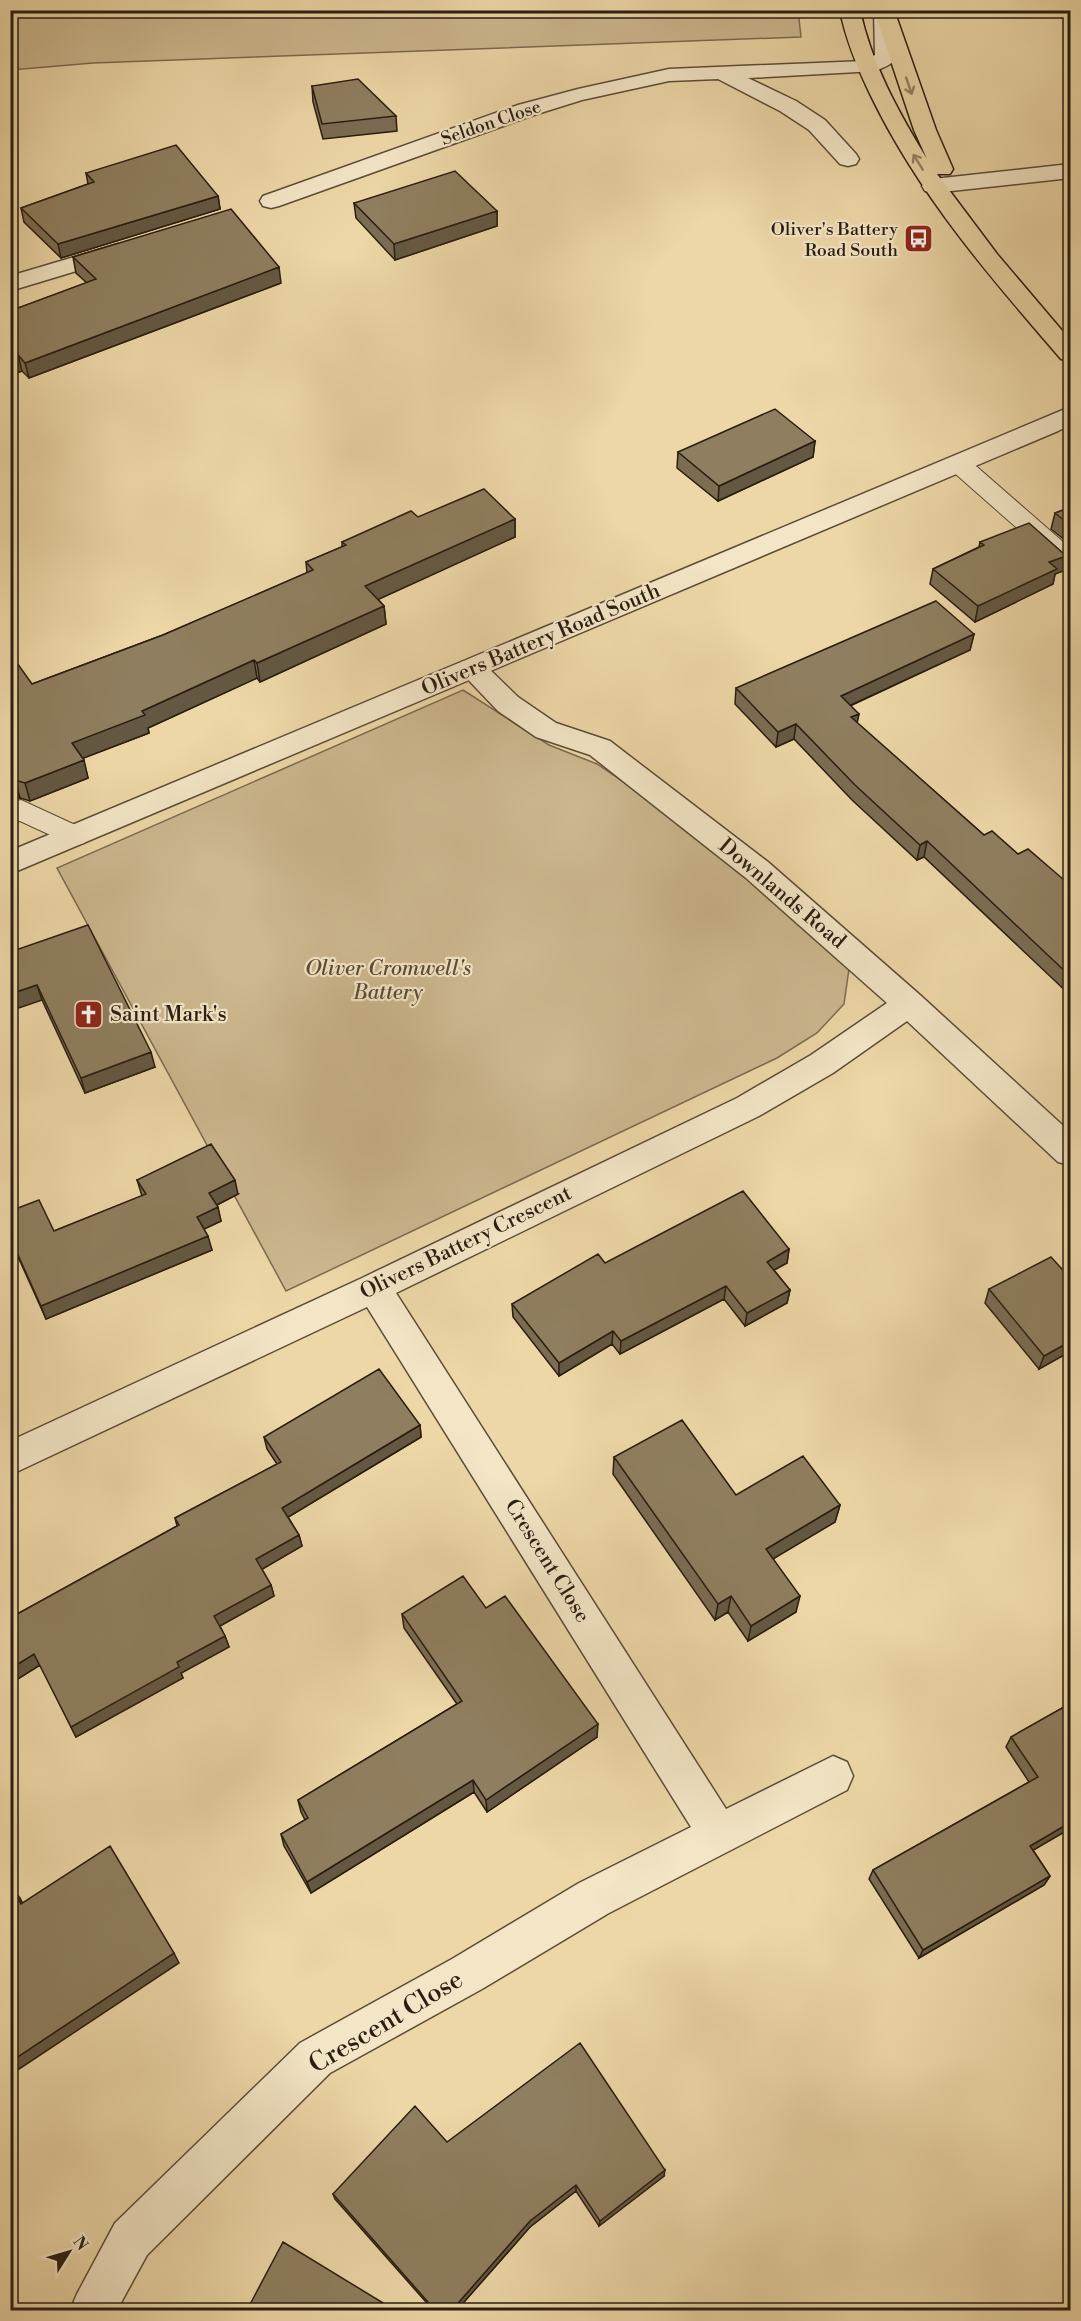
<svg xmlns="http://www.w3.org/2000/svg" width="1081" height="2321" viewBox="0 0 1081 2321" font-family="'Libre Bodoni',serif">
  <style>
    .green { fill: #ccb78e; stroke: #7b6a50; stroke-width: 1.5 }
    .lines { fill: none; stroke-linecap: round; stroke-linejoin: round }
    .service-casing { stroke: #5b4c36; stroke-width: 2 }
    .minor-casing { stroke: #5b4c36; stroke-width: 3 }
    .tertiary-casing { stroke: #5b4c36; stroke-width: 3 }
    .primary-casing { stroke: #2a1d11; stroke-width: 3 }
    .service { fill: #f3e5c6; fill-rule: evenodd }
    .minor { fill: #f3e5c6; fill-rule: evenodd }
    .tertiary { fill: #f3e5c6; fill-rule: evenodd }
    .primary { fill: #edd7a7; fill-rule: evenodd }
    .wall { fill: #7b6c52; stroke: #2a1d11; stroke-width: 1.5 }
    .shaded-wall { fill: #645842; stroke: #2a1d11; stroke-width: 1.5 }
    .building { fill: #8f7e5f; stroke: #2a1d11; stroke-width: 1.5 }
    .oneway { stroke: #958364 }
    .labels { text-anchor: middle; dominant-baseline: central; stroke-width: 4.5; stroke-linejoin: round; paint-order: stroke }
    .far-street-label { font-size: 18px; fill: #2a1d11; stroke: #f3e5c6 }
    .far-poi-label { font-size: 18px; fill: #2a1d11; stroke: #f3e5c6; text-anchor: end }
    .street-label { font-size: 21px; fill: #2a1d11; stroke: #f3e5c6 }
    .park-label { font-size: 21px; font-style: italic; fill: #5b4b36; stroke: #f3e5c6 }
    .poi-label { font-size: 21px; fill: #2a1d11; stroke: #f3e5c6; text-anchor: start }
    .near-street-label { font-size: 26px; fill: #2a1d11; stroke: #f3e5c6 }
  </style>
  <rect width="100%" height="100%" fill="#edd7a7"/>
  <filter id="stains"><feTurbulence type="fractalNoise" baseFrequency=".00333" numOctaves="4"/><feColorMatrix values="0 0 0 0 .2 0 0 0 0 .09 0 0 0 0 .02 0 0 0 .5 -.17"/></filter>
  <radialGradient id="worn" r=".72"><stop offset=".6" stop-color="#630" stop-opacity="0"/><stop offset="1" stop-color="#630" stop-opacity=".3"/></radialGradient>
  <path class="green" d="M 11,10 L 798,10 L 801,37 L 93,63 L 11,70 Z
    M 463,690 L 549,745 L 597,764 L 685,824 L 799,912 L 849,969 L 844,1004 L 817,1033 L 777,1058 L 286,1291 L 57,868 Z"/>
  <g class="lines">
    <defs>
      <path id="service" d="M 959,456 L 968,459 L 1070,548 L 1070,569 L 1061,567 L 950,469 L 947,464 L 950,459 Z
        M 21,800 L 84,829 L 88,836 L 84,843 L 74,846 L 20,821 L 10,824 L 10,803 Z"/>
      <path id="minor" d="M 874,10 L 894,10 C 895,22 900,52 894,61 C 890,65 882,68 876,71 L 748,78 L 796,101 L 825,120 L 856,154 L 859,159 L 856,164 L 848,166 L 840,164 L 809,130 L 780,111 L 718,79 L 669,81 L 582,100 L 534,115 L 279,206 L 271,208 L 263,206 L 260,201 L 263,196 L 518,105 L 578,89 L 669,69 L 865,61 L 875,55 Z
        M 1070,164 L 1070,178 L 933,193 L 925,191 L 922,186 L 925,181 L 933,179 Z
        M 118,244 L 126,246 L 129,251 L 126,256 L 10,291 L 10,276 Z
        M 472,660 L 482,662 L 518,697 L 556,723 L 610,741 L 768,862 L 920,995 L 1070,1132 L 1070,1165 L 1058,1162 L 907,1021 L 833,1073 L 759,1116 L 396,1293 L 726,1809 L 833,1756 L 847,1762 L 853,1776 L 847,1790 L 609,1913 L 482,1989 L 330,2073 L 147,2255 L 117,2310 L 70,2310 L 77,2294 L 115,2223 L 300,2043 L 452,1959 L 579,1883 L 691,1827 L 367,1307 L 10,1475 L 10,1441 L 362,1278 L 737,1098 L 811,1055 L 887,1003 L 746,878 L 590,755 L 536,737 L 498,711 L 458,669 L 462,662 Z"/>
      <path id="tertiary" d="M 1070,407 L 1070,425 L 1058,431 L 10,874 L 10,851 Z"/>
      <path id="primary" d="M 840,10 L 860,10 C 871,63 899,113 927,159 L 914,130 L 874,10 L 894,10 L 936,130 L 953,169 L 950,174 L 937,174 L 997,254 L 1070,340 L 1070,361 L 1061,359 C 990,277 919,195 871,96 C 858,69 846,41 840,10 Z"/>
    </defs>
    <use href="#service" class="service-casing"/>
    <use href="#minor" class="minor-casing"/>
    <use href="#tertiary" class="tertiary-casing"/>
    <use href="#primary" class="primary-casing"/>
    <use href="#service" class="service"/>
    <use href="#minor" class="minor"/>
    <use href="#tertiary" class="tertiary"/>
    <use href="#primary" class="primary"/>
  </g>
  <path class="wall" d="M 312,86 L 396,116 L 397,131 L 323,139 L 313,102 Z
    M 86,173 L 218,196 L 220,209 L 61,258 L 24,222 L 21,208 L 88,184 Z
    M 354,203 L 497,211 L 497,226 L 395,260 L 356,218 Z
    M 73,257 L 281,283 L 29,378 L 22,371 L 10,375 L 10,311 L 87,283 L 76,273 Z
    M 815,441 L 813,457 L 718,501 L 677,468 L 678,452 Z
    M 1071,507 L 1071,545 L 1051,529 L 1055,513 Z
    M 418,517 L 515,519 L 515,537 L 378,599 L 384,606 L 386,624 L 260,682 L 257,678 L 148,728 L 149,733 L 83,758 L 88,778 L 30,801 L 20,798 L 10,801 L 32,684 L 163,635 L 307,573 L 306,562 L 342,547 L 342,542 Z
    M 980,542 L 1065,570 L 1055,574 L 1053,584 L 975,622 L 930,584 L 933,569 L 979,547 Z
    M 974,634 L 970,650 L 850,706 L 857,723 L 984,835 L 1018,854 L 1071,886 L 1071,996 L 924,857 L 917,860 L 852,800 L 794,739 L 776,747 L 735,704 L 736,688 Z
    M 10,952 L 155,1067 L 85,1093 L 42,1000 Z
    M 137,1180 L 238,1194 L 217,1205 L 221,1221 L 204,1229 L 212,1250 L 46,1319 L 10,1239 L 10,1211 L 54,1231 L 142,1196 Z
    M 789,1249 L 787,1263 L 774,1270 L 790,1290 L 787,1303 L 745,1326 L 724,1299 L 620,1354 L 612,1344 L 559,1376 L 513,1317 L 512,1304 Z
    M 1071,1279 L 1071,1351 L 1039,1369 L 985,1303 L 989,1289 Z
    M 420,1425 L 421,1437 L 288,1517 L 299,1535 L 302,1546 L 262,1569 L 271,1585 L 274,1596 L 220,1626 L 225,1636 L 229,1647 L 181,1673 L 183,1678 L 76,1737 L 40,1665 L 10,1684 L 10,1618 L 177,1526 L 175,1518 L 277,1464 L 267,1449 L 264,1437 Z
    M 614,1457 L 736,1495 L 840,1505 L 835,1522 L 773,1558 L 796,1612 L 748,1641 L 728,1612 L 715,1620 L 613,1474 Z
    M 486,1608 L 597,1737 L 487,1812 L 474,1792 L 311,1893 L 284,1846 L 281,1834 L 305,1820 L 301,1812 L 298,1800 L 457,1704 L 404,1628 L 402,1614 Z
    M 1071,1703 L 1071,1828 L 1033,1850 L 1050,1876 L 1044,1885 L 919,1958 L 869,1879 L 873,1870 L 1029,1782 L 1006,1747 L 1011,1737 Z
    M 447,2142 L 664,2176 L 599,2226 L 576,2191 L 530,2227 L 457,2310 L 433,2310 L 335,2199 L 333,2194 Z"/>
  <path class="shaded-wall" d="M 218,196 L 220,209 L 61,258 L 58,244 Z
    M 497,211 L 497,226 L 395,260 L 394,244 Z
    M 279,267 L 281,283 L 29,378 L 25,363 Z
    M 18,355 L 22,371 L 10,375 L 10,358 Z
    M 815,441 L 813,457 L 718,501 L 719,486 Z
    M 515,519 L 515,537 L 366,605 L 365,586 Z
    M 1069,555 L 1065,570 L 1055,574 L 1053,584 L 975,622 L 978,606 L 1049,562 Z
    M 384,606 L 386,624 L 260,682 L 257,663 Z
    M 974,634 L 970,650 L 838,711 L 841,696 Z
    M 254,660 L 257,678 L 148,728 L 149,733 L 76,761 L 72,743 Z
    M 859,714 L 856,729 L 851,717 Z
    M 796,724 L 794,739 L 776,747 L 778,732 Z
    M 84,760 L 88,778 L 30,801 L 25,783 Z
    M 15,780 L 20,798 L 10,801 L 10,781 Z
    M 927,841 L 924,857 L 917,860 L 920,845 Z
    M 37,985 L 42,1000 L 10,1011 L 10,994 Z
    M 151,1052 L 155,1067 L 85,1093 L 81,1078 Z
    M 235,1180 L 238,1194 L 213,1207 L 209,1193 Z
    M 218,1207 L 221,1221 L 200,1231 L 197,1217 Z
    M 208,1236 L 212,1250 L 46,1319 L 41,1306 Z
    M 789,1249 L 787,1263 L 765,1275 L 767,1262 Z
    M 726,1286 L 724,1299 L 620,1354 L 621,1341 Z
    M 790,1290 L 787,1303 L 745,1326 L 747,1313 Z
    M 613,1331 L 612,1344 L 559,1376 L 559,1363 Z
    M 1071,1341 L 1071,1351 L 1039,1369 L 1044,1356 Z
    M 420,1425 L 421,1437 L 285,1519 L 282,1508 Z
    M 840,1505 L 835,1522 L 763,1565 L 766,1549 Z
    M 299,1535 L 302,1546 L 259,1571 L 256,1559 Z
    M 271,1585 L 274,1596 L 218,1627 L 214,1616 Z
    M 731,1596 L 728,1612 L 715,1620 L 718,1604 Z
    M 800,1596 L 796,1612 L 748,1641 L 751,1626 Z
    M 225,1636 L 229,1647 L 181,1673 L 183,1678 L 76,1737 L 71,1727 L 177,1662 Z
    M 34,1654 L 40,1665 L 10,1684 L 10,1669 Z
    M 598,1724 L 597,1737 L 487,1812 L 486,1800 Z
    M 473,1780 L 474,1792 L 311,1893 L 307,1882 Z
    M 1071,1822 L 1071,1828 L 1025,1855 L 1030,1846 Z
    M 1050,1876 L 1044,1885 L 919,1958 L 923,1950 Z
    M 12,1888 L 20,1898 L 28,1914 L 21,1904 Z
    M 174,1953 L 179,1963 L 10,2075 L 10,2062 Z
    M 665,2170 L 664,2176 L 599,2226 L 600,2221 Z
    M 576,2185 L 576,2191 L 530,2227 L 457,2310 L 452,2310 L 530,2221 Z"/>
  <path class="building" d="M 358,79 L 396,116 L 322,124 L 312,86 Z
    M 176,145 L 218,196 L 58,244 L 21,208 L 94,182 L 86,173 Z
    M 455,171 L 497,211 L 394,244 L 354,203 Z
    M 231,209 L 279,267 L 25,363 L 18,355 L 10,358 L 10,311 L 96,279 L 73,257 Z
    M 775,409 L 815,441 L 719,486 L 678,452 Z
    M 484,489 L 515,519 L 365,586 L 384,606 L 257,663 L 254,660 L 142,711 L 145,715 L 72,743 L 84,760 L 25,783 L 15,780 L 10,781 L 10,653 L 32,684 L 163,635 L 313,570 L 306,562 L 346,545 L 342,542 L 411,511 L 418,517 Z
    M 1071,507 L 1071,526 L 1055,513 Z
    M 1029,523 L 1063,553 L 1069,555 L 1049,562 L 1057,569 L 978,606 L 933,569 L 984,545 L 980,542 Z
    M 936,601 L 974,634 L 841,696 L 859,714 L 851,717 L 984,835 L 992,831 L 1018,854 L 1028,849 L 1071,886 L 1071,977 L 927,841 L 920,845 L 855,785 L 796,724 L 778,732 L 736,688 Z
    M 88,925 L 151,1052 L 81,1078 L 37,985 L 10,994 L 10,952 Z
    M 211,1144 L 235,1180 L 209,1193 L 218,1207 L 197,1217 L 208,1236 L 41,1306 L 10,1237 L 10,1211 L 39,1200 L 54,1231 L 146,1194 L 137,1180 Z
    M 743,1191 L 789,1249 L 767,1262 L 790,1290 L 747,1313 L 726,1286 L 621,1341 L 613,1331 L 559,1363 L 512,1304 L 598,1254 L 605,1263 Z
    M 1051,1257 L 1071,1279 L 1071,1341 L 1044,1356 L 989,1289 Z
    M 379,1369 L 420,1425 L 282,1508 L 299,1535 L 256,1559 L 271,1585 L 214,1616 L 225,1636 L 177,1662 L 179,1667 L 71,1727 L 34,1654 L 10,1669 L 10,1618 L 179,1525 L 175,1518 L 281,1462 L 264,1437 Z
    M 682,1420 L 736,1495 L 803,1456 L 840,1505 L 766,1549 L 800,1596 L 751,1626 L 731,1596 L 718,1604 L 614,1457 Z
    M 463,1576 L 486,1608 L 505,1596 L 598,1724 L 486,1800 L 473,1780 L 307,1882 L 281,1834 L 308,1818 L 298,1800 L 462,1701 L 402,1614 Z
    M 1071,1703 L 1071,1822 L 1030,1846 L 1050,1876 L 923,1950 L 873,1870 L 1038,1777 L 1011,1737 Z
    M 110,1846 L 174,1953 L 10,2062 L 10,1889 L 12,1888 L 21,1904 Z
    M 580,2043 L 665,2170 L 600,2221 L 576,2185 L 530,2221 L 452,2310 L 435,2310 L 333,2194 L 415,2106 L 447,2142 Z
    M 283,2242 L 393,2309 L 393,2310 L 247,2310 Z"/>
  <defs><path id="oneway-shaft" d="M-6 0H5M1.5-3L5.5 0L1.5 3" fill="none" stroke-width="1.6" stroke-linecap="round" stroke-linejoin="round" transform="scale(1.5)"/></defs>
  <g class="oneway">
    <use href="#oneway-shaft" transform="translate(909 86) rotate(71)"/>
    <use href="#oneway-shaft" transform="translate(918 162) rotate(-122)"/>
  </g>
  <defs>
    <symbol id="bus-square" viewBox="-11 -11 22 22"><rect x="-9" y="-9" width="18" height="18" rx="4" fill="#8f2418" stroke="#f3e5c6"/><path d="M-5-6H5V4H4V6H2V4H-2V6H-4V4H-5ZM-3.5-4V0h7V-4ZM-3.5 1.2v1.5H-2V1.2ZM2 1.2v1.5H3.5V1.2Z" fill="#fff"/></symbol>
    <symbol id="church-square" viewBox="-11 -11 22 22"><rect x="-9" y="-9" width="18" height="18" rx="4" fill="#8f2418" stroke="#f3e5c6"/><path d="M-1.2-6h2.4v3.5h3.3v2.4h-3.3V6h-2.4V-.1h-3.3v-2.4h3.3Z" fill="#fff"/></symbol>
  </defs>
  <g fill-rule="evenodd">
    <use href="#bus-square" x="902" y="222" width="33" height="33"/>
    <use href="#church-square" x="72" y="998" width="33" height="33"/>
  </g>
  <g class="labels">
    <g class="far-street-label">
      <text transform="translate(491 123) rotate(-19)">Seldon Close</text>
    </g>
    <g class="far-poi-label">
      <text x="898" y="229">Oliver's Battery<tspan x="898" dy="21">Road South</tspan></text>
    </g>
    <g class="street-label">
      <text transform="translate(541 640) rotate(-23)">Olivers Battery Road South</text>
      <text transform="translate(782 894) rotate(40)">Downlands Road</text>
      <text transform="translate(466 1243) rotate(-26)">Olivers Battery Crescent</text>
      <text transform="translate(547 1561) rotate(58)">Crescent Close</text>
    </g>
    <g class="park-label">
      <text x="388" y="969">Oliver Cromwell's<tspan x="388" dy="24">Battery</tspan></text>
    </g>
    <g class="poi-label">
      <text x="110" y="1015">Saint Mark's</text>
    </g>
    <g class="near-street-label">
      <text transform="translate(386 2022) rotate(-31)">Crescent Close</text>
    </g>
  </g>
  <rect width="1081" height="2321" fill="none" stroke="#edd7a7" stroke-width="36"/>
  <rect x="12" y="12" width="1057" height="2297" fill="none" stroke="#2a1d11" stroke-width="3"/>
  <rect x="18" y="18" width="1045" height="2285" fill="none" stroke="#2a1d11" stroke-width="1.5"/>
  <g transform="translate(69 2252) rotate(53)" stroke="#f3e5c6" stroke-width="4.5" paint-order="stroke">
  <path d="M0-4.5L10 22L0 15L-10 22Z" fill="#2a1d11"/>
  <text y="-9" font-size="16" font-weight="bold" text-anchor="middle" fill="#2a1d11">N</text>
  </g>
  <rect width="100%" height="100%" filter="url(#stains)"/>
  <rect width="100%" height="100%" fill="url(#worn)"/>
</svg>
